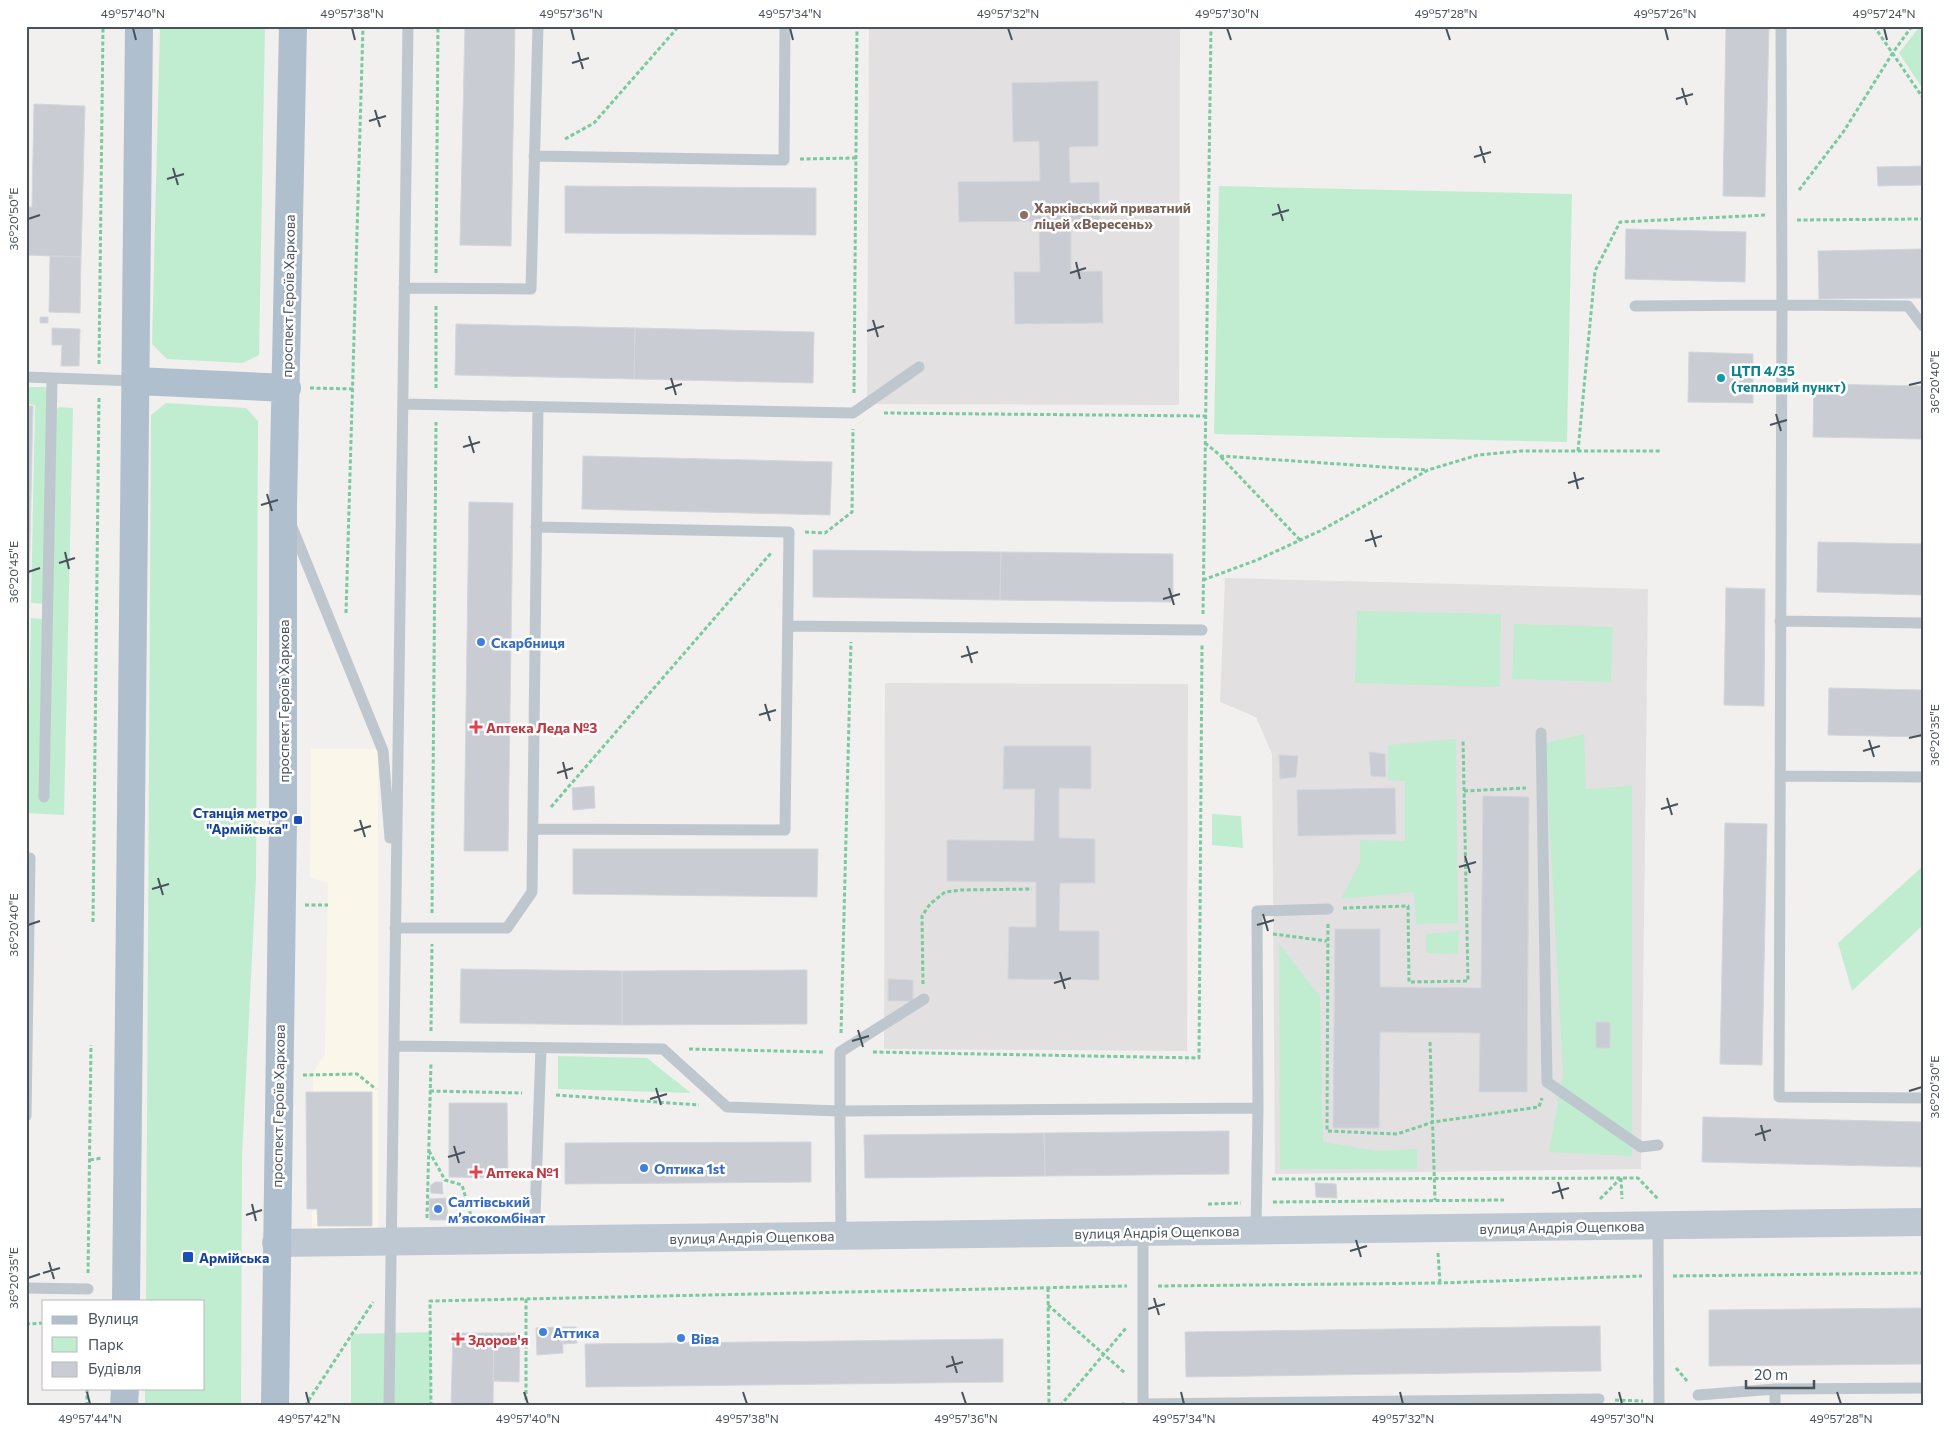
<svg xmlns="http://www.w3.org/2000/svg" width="1949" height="1432" viewBox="0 0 1949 1432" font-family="Commissioner,sans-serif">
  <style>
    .commercial { fill: #fbf6ea }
    .education { fill: #e3e0e1 }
    .green { fill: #c0edd0 }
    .building { fill: #c9ccd2; stroke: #d3d6da }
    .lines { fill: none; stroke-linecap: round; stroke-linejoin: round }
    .path { stroke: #79ca9f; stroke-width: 3; stroke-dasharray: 4 2.5; stroke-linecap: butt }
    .lane { stroke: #bec7cd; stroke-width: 11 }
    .secondary { stroke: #bec8d2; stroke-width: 28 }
    .primary { stroke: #b0bfcd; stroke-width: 28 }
    .ticks { fill: none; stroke: #48535c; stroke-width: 2 }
    .education-dot { fill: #8d6e63; stroke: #fff; stroke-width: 2 }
    .culture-dot { fill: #0f9aa8; stroke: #fff; stroke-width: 2 }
    .shop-dot { fill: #3f7fe0; stroke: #fff; stroke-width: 2 }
    .health-dot { fill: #e0444e; stroke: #fff; stroke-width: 2 }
    .transit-dot { fill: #1a4fb4; stroke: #fff; stroke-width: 2 }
    .labels { text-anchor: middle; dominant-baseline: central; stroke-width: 5; stroke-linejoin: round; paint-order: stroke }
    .education-label { font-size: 14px; font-weight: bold; fill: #785e54; stroke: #fff; text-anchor: start }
    .street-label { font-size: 14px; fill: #48535c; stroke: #fff }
    .culture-label { font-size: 14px; font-weight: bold; fill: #0d838f; stroke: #fff; text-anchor: start }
    .shop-label { font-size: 14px; font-weight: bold; fill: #366cbe; stroke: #fff; text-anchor: start }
    .health-label { font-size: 14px; font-weight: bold; fill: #be3a42; stroke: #fff; text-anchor: start }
    .transit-label { font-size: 14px; font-weight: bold; fill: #164399; stroke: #fff; text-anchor: end }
    .neatline { fill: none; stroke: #48535c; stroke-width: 2 }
    .ticks-label { font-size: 12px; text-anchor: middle; fill: #48535c }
  </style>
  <rect width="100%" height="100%" fill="#f2efef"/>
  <path class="commercial" d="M 311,749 L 378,749 L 378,1233 L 312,1233 L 313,1072 L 325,1054 L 328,883 L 310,877 Z"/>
  <path class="education" d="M 869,26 L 1180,26 L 1179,405 L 867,404 Z
    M 1225,578 L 1648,589 L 1641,1169 L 1275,1174 L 1272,754 L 1256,717 L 1220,702 Z
    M 885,683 L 1188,684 L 1187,1051 L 884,1049 Z"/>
  <path class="green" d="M 160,26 L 265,26 L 259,355 L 243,363 L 167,359 L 152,344 Z
    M 1920,26 L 1923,26 L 1923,89 L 1899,53 Z
    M 1219,186 L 1572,194 L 1567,442 L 1214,434 Z
    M 26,387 L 45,387 L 49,392 L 45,604 L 31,603 L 35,405 L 26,404 Z
    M 166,403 L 246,408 L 258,421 L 256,878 L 242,1156 L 241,1406 L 145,1406 L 145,1388 L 204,1388 L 204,1301 L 146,1301 L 151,415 Z
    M 59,407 L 73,408 L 64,815 L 27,813 L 31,618 L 44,619 L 41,800 L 49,800 L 56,410 Z
    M 1357,611 L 1501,614 L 1500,687 L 1355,683 Z
    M 1514,624 L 1613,627 L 1611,682 L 1512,679 Z
    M 1584,734 L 1586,789 L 1632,786 L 1632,1156 L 1549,1152 L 1563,1074 L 1545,743 Z
    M 1456,739 L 1458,923 L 1416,924 L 1414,892 L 1341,899 L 1360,862 L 1360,840 L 1405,841 L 1405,781 L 1388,780 L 1388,745 Z
    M 1212,814 L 1241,816 L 1243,848 L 1212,845 Z
    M 1923,866 L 1923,925 L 1852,991 L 1838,943 Z
    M 1459,931 L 1458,954 L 1426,953 L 1426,934 Z
    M 1279,943 L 1320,997 L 1323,1142 L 1377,1151 L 1417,1149 L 1417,1169 L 1280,1169 Z
    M 558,1056 L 647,1058 L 691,1093 L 558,1089 Z
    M 431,1332 L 431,1406 L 351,1406 L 351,1334 Z"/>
  <path class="building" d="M 465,26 L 515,26 L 511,246 L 460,245 Z
    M 1726,26 L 1769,26 L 1765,197 L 1723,196 Z
    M 1098,81 L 1098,146 L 1069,147 L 1070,183 L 1099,182 L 1100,223 L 1071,224 L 1071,272 L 1102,271 L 1103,323 L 1015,324 L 1014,272 L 1040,272 L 1039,221 L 959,222 L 958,182 L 1040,181 L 1039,141 L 1013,142 L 1012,83 Z
    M 34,104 L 85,106 L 81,257 L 26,255 L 26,207 L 32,207 Z
    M 1923,166 L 1923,185 L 1878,186 L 1877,167 Z
    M 565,186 L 816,188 L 816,235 L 565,233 Z
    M 1626,229 L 1746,232 L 1745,282 L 1625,279 Z
    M 1923,249 L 1923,298 L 1819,299 L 1818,251 Z
    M 50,256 L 81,257 L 80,313 L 49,312 Z
    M 40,317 L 48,317 L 48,323 L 40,323 Z
    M 456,324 L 635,328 L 634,379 L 455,375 Z
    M 52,328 L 80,329 L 79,366 L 61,366 L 62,345 L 52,345 Z
    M 635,328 L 814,332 L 813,383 L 634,379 Z
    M 1689,352 L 1753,354 L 1753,403 L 1688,402 Z
    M 1814,384 L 1923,386 L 1923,439 L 1813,437 Z
    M 26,406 L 33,406 L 26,718 Z
    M 583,456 L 832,462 L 830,515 L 582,509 Z
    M 469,502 L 513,503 L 508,851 L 464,851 Z
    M 1818,542 L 1923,544 L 1923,595 L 1817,592 Z
    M 813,550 L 1001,552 L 1000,600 L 813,597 Z
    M 1001,552 L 1173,554 L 1173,602 L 1000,600 Z
    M 1726,588 L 1765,589 L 1764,706 L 1724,705 Z
    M 1829,688 L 1923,690 L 1923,737 L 1828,735 Z
    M 1004,746 L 1091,746 L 1091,789 L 1059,788 L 1059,838 L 1095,839 L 1095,883 L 1060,883 L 1059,931 L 1099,931 L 1099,980 L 1008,979 L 1009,927 L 1036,927 L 1036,882 L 947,881 L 947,840 L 1034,841 L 1035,789 L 1003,789 Z
    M 1369,752 L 1385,754 L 1386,777 L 1371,776 Z
    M 1279,755 L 1298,756 L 1296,777 L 1280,779 Z
    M 594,786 L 595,808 L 573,810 L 572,788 Z
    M 1395,788 L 1396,834 L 1298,836 L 1297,790 Z
    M 1483,796 L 1529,797 L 1527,1092 L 1479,1092 L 1480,1033 L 1380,1032 L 1379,1128 L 1333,1128 L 1335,929 L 1380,929 L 1380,987 L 1481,988 Z
    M 1725,823 L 1767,824 L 1762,1065 L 1720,1064 Z
    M 573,849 L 818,849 L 817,897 L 573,894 Z
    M 461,969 L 622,971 L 622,1025 L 460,1023 Z
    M 807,970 L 807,1024 L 622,1025 L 622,971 Z
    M 888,979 L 913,980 L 913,1001 L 888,1001 Z
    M 1596,1022 L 1610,1022 L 1610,1048 L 1596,1048 Z
    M 306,1092 L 372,1092 L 372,1226 L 318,1226 L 317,1209 L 307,1209 Z
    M 449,1103 L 507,1103 L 508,1178 L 449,1177 Z
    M 1703,1117 L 1923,1122 L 1923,1167 L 1702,1162 Z
    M 1229,1131 L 1229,1174 L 1045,1176 L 1044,1133 Z
    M 1044,1133 L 1045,1176 L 865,1178 L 864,1135 Z
    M 811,1142 L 811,1182 L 565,1184 L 565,1143 Z
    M 435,1182 L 442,1182 L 443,1194 L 431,1193 L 430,1186 Z
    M 1315,1183 L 1336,1184 L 1337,1198 L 1316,1197 Z
    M 446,1198 L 448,1220 L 430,1220 L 429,1199 Z
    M 1923,1308 L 1923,1364 L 1709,1366 L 1709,1310 Z
    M 1600,1326 L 1601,1371 L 1186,1377 L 1185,1332 Z
    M 562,1327 L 563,1353 L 537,1355 L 536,1328 Z
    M 562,1327 L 576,1327 L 577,1343 L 563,1344 Z
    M 453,1333 L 494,1333 L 493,1406 L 451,1406 Z
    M 494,1333 L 520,1333 L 519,1382 L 493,1381 Z
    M 1003,1339 L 1003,1382 L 586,1387 L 585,1344 Z"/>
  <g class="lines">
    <path class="path" d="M 1874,26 L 1923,98
      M 565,139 L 594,123 L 679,26
      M 800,159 L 856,158
      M 1799,190 L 1844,131 L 1892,54 L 1912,26
      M 1797,220 L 1923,219
      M 436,273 L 438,26
      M 99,364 L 103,26
      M 310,388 L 353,389
      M 436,388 L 436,304
      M 854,393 L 857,26
      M 884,413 L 1206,416
      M 1205,443 L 1221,456 L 1428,470
      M 1578,451 L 1595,271 L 1620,222 L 1767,215
      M 1221,457 L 1300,540
      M 805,532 L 825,533 L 852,512 L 853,429
      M 1203,580 L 1257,560 L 1320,531 L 1428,470 L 1478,455 L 1521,451 L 1660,451
      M 346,613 L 363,26
      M 1203,614 L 1211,26
      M 1464,791 L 1526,788
      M 551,807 L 771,553
      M 305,905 L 328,905
      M 1343,908 L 1408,906 L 1409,982 L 1468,981 L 1463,739
      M 432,913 L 436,422
      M 93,922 L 99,396
      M 1328,924 L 1327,1131 L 1397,1134 L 1433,1122 L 1539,1107 L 1542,1098
      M 1273,934 L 1327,941
      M 923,984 L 922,916 L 930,904 L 945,892 L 961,890 L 1032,889
      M 431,1031 L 432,944
      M 841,1033 L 851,642
      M 1430,1042 L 1435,1200
      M 689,1049 L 823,1052
      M 873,1052 L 1199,1058 L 1202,645
      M 303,1075 L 357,1074 L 376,1089
      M 430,1091 L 522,1093
      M 556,1095 L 699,1105
      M 429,1151 L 445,1180 L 462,1185 L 471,1216
      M 90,1160 L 102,1158
      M 1621,1178 L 1622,1199
      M 1272,1179 L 1638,1178 L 1658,1199
      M 1600,1199 L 1621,1178
      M 1273,1202 L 1504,1200
      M 1208,1204 L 1241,1203
      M 427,1218 L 431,1062
      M 1438,1253 L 1440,1283
      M 88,1273 L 91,1045
      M 1673,1276 L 1923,1273
      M 1158,1286 L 1440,1283 L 1642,1276
      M 1048,1288 L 1049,1406
      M 526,1299 L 526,1406
      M 1048,1305 L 1125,1373
      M 26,1324 L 44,1323
      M 1676,1368 L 1688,1382
      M 1615,1400 L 1643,1401
      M 87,1406 L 87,1388
      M 305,1406 L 373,1302
      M 431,1406 L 430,1301 L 1127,1286
      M 1060,1406 L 1126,1328
      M 1082,1406 L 1127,1404"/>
    <path class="lane" d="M 1781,26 L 1782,305 L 1908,306 L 1923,326
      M 534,156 L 784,160 L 785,26
      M 404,288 L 531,289 L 538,26
      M 1635,306 L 1782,305 L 1779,1097 L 1923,1098
      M 26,377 L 136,381
      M 403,404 L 853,413 L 919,367
      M 292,527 L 383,751 L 390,838
      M 1780,621 L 1923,623
      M 788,626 L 1202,630
      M 1541,733 L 1547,1082 L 1641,1147 L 1658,1145
      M 1780,776 L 1923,777
      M 44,797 L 52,378
      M 533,829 L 785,830 L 789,532 L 536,527
      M 26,858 L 30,858 L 26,1116
      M 395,928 L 507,928 L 532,892 L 538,407
      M 924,999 L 840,1052 L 840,1111 L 1258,1108 L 1256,1230
      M 394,1046 L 663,1049 L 727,1107 L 840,1111 L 841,1235
      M 1258,1108 L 1257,911 L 1328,909
      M 535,1216 L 541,1048
      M 1658,1225 L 1659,1406
      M 1143,1232 L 1143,1404 L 1599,1399
      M 26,1288 L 88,1289
      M 1698,1395 L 1775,1389 L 1923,1388
      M 389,1406 L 408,26
      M 1775,1406 L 1775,1389"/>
    <path class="secondary" d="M 276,1243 L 1923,1222"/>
    <path class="primary" d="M 136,381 L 287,388
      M 126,1301 L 139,26
      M 124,1406 L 125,1388
      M 275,1406 L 283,822 L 283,507 L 293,26"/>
  </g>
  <path class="ticks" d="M 133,28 L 136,40M 352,28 L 355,40M 571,28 L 574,40M 790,28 L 793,40M 1008,28 L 1012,40M 1227,28 L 1231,40M 1446,28 L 1450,40M 1665,28 L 1668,40M 1884,28 L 1887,40M 578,52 L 583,69M 572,63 L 589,58M 1682,88 L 1687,105M 1676,99 L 1693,94M 375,110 L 380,127M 369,121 L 386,116M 1480,146 L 1485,163M 1474,157 L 1491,152M 173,168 L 178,185M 167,179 L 184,174M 1278,204 L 1283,221M 1272,215 L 1289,210M 28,219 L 40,215M 1076,262 L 1080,279M 1070,273 L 1086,268M 873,320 L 878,337M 867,331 L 884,326M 671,378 L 676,395M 1909,385 L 1922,382M 665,389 L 682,384M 1776,414 L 1781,431M 1770,425 L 1787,420M 469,436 L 474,453M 463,447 L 480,442M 1574,472 L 1578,489M 1568,483 L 1584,478M 267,494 L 272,511M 261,505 L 278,500M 1371,530 L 1376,547M 1365,541 L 1382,536M 65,552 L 69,569M 59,563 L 75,558M 28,572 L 40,568M 1169,588 L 1174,605M 1163,599 L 1180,594M 967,646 L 972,663M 961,657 L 978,652M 765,704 L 770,721M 759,715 L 776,710M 1909,738 L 1922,735M 1869,740 L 1874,757M 1863,751 L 1880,746M 563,762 L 567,779M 557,773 L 573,768M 1667,798 L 1672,815M 1661,809 L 1678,804M 360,820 L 365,837M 354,831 L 371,826M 1465,856 L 1470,873M 1459,867 L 1476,862M 158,878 L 163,895M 152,889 L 169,884M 1263,914 L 1268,931M 28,925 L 40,921M 1257,925 L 1274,920M 1060,972 L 1065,989M 1054,983 L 1071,978M 858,1030 L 863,1047M 852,1041 L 869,1036M 656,1088 L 661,1105M 1909,1091 L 1922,1087M 650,1099 L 667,1094M 1761,1125 L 1765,1141M 1755,1135 L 1771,1130M 454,1146 L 459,1163M 448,1157 L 465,1152M 1558,1182 L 1563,1199M 1552,1193 L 1569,1188M 252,1204 L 256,1221M 246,1215 L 262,1210M 1356,1240 L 1361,1257M 1350,1251 L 1367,1246M 49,1262 L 54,1279M 43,1273 L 60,1268M 28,1278 L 40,1274M 1154,1298 L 1159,1315M 1148,1309 L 1165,1304M 952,1356 L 957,1373M 946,1367 L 963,1362M 87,1392 L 90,1404M 306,1392 L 309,1404M 524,1392 L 528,1404M 743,1392 L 747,1404M 962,1392 L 966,1404M 1181,1392 L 1184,1404M 1400,1392 L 1403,1404M 1619,1392 L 1622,1404M 1837,1392 L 1841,1404"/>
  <circle class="education-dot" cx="1024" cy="215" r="5"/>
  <circle class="culture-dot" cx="1721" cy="378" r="5"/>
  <g class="shop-dot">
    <circle cx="481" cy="642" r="5"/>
    <circle cx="644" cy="1168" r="5"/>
    <circle cx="438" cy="1209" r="5"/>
    <circle cx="543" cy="1332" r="5"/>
    <circle cx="681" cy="1338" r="5"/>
  </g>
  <g class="health-dot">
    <path d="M473.5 719.5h5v5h5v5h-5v5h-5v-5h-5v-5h5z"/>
    <path d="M473.5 1164.5h5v5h5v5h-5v5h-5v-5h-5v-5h5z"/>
    <path d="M455.5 1331.5h5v5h5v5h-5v5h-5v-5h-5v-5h5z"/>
  </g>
  <g class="transit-dot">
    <rect x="293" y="815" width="10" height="10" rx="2.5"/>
    <rect x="182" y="1251" width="12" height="12" rx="2.5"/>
  </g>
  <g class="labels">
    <g class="education-label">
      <text x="1034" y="207">Харківський приватний<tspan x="1034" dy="16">ліцей «Вересень»</tspan></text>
    </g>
    <g class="street-label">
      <text transform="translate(288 296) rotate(-89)">проспект Героїв Харкова</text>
      <text transform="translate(283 701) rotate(-90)">проспект Героїв Харкова</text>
      <text transform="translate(278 1106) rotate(-89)">проспект Героїв Харкова</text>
      <text transform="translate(1562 1227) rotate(-1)">вулиця Андрія Ощепкова</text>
      <text transform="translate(1157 1232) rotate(-1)">вулиця Андрія Ощепкова</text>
      <text transform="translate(752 1237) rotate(-1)">вулиця Андрія Ощепкова</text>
    </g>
    <g class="culture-label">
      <text x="1731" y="370">ЦТП 4/35<tspan x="1731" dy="16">(тепловий пункт)</tspan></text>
    </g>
    <g class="shop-label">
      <text x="491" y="642">Скарбниця</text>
      <text x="654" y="1168">Оптика 1st</text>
      <text x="448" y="1201">Салтівський<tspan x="448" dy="16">мʼясокомбінат</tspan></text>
      <text x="553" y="1332">Аттика</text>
      <text x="691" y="1338">Віва</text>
    </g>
    <g class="health-label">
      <text x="486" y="727">Аптека Леда №3</text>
      <text x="486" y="1172">Аптека №1</text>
      <text x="468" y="1339">Здоров'я</text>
    </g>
    <g class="transit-label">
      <text x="288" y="812">Станція метро<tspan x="288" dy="16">"Армійська"</tspan></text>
      <text x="199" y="1257" text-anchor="start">Армійська</text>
    </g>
  </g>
  <rect width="1949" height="1432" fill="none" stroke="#ffffff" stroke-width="55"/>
  <rect x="42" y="1300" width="162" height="90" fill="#ffffff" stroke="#b6babe"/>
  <rect x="52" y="1316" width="25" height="8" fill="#b0bfcd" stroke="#b6babe"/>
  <text x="88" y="1324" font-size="15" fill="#48535c">Вулиця</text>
  <rect x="52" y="1337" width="25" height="15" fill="#c0edd0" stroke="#b6babe"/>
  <text x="88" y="1350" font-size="15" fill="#48535c">Парк</text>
  <rect x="52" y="1362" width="25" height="15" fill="#c9ccd2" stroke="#b6babe"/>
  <text x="88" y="1374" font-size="15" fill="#48535c">Будівля</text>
  <path d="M1746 1380v8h68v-8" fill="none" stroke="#48535c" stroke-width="2.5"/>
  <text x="1754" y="1380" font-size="15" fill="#48535c" stroke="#ffffff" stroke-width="4" paint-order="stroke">20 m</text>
  <rect x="28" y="28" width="1894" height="1376" class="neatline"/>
  <g class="ticks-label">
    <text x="133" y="18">49°57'40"N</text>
    <text x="352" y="18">49°57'38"N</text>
    <text x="571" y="18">49°57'36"N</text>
    <text x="790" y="18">49°57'34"N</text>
    <text x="1008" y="18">49°57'32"N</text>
    <text x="1227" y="18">49°57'30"N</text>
    <text x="1446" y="18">49°57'28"N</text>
    <text x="1665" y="18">49°57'26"N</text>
    <text x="1884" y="18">49°57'24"N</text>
    <text transform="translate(14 219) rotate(-90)" y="4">36°20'50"E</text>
    <text transform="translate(1935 382) rotate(-90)" y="4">36°20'40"E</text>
    <text transform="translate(14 572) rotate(-90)" y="4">36°20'45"E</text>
    <text transform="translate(1935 735) rotate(-90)" y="4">36°20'35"E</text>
    <text transform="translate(14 925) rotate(-90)" y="4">36°20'40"E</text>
    <text transform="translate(1935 1087) rotate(-90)" y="4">36°20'30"E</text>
    <text transform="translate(14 1278) rotate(-90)" y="4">36°20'35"E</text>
    <text x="90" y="1423">49°57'44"N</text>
    <text x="309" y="1423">49°57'42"N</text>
    <text x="528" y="1423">49°57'40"N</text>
    <text x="747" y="1423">49°57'38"N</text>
    <text x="966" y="1423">49°57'36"N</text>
    <text x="1184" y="1423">49°57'34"N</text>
    <text x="1403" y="1423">49°57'32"N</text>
    <text x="1622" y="1423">49°57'30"N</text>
    <text x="1841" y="1423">49°57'28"N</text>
  </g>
</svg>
